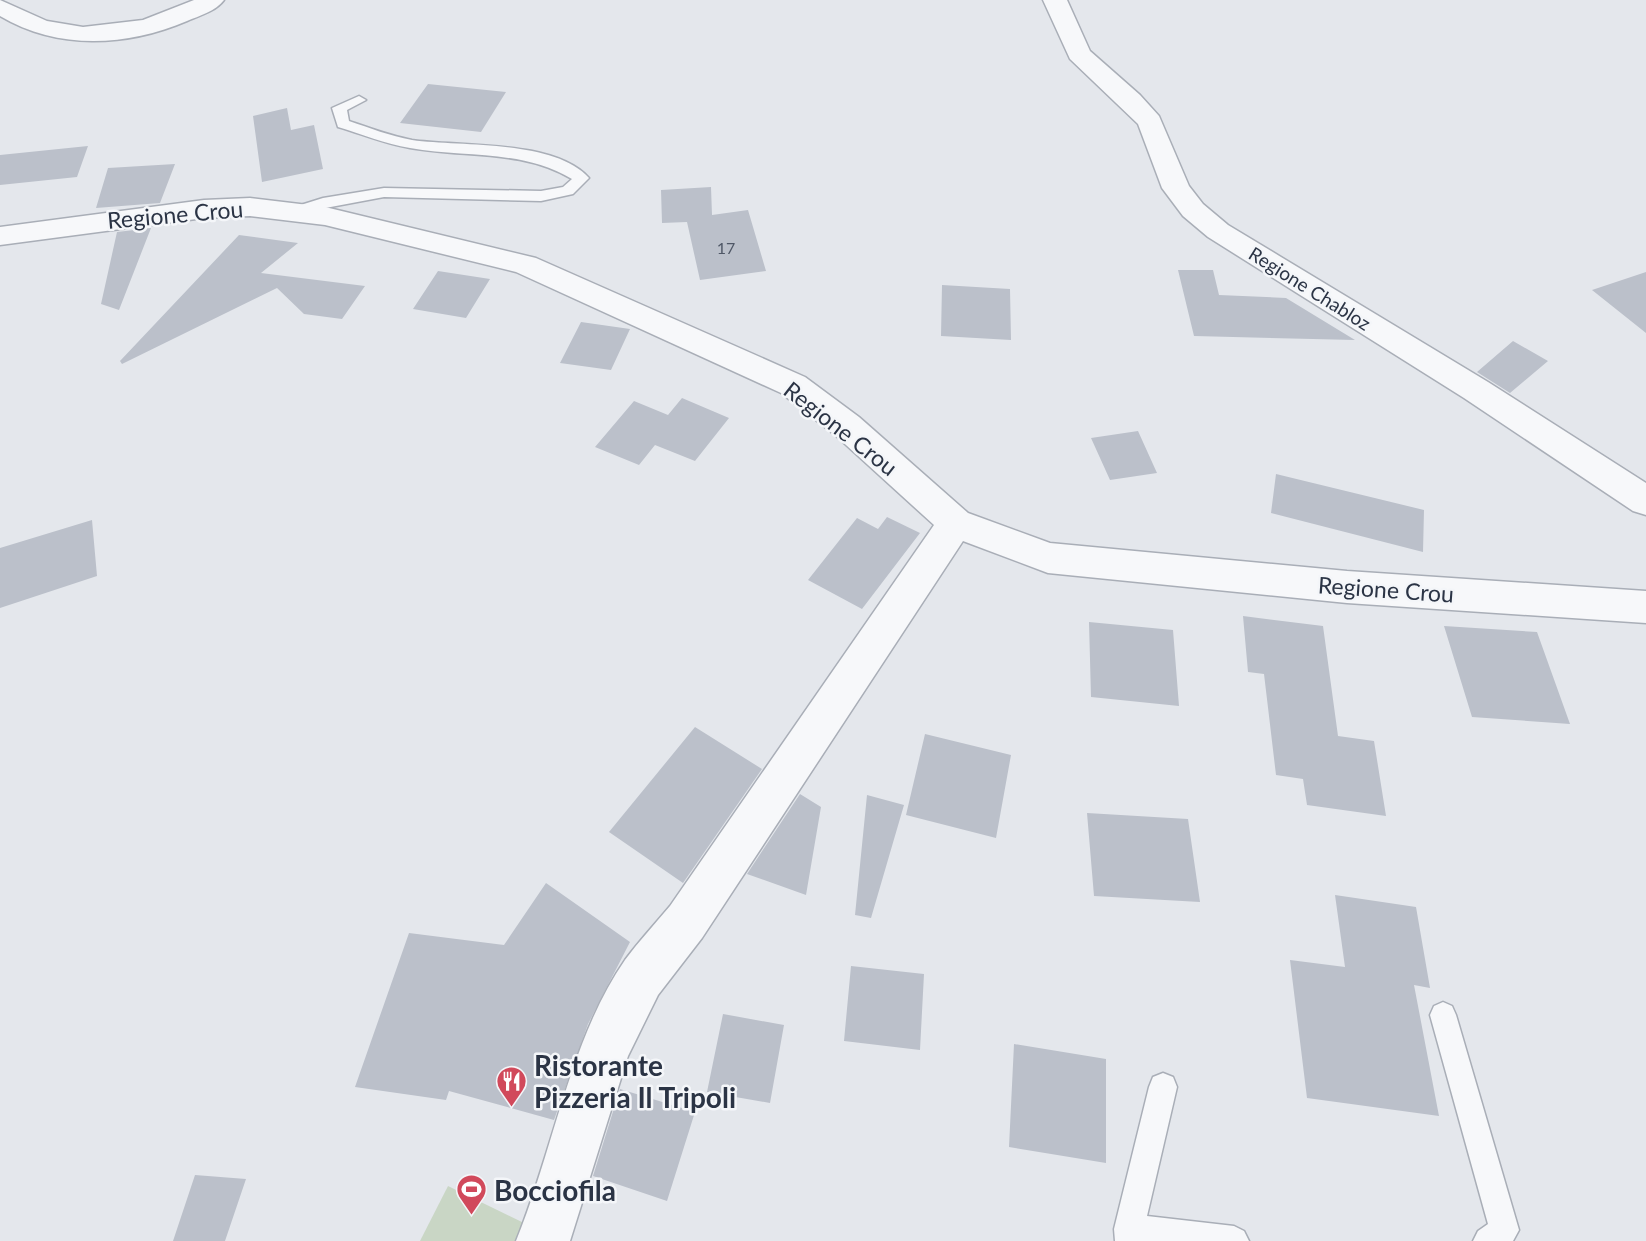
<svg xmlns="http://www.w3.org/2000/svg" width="1646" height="1241" viewBox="0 0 1646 1241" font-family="Lato,sans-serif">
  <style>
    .green { fill: #c9d6c5 }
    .building { fill: #bbc0ca }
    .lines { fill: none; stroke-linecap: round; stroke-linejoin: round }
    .lane-casing { stroke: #a9aeb7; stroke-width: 3 }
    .street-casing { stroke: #a9aeb7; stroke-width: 3 }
    .lane { fill: #f7f8fa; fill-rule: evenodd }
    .street { fill: #f7f8fa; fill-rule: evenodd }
    .labels { text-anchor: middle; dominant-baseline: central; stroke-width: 5; stroke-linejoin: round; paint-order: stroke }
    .far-number-label { font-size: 16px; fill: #4f5766 }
    .far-street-label { font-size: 19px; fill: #2b3445; stroke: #f4f6f9 }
    .street-label { font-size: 23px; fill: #2b3445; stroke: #f4f6f9 }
    .near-poi-label { font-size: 28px; font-weight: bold; fill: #2b3445; stroke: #f4f6f9; text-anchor: start }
  </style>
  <rect width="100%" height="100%" fill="#e4e7ec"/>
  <path class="green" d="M 448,1186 L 524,1223 L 516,1241 L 420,1241 Z"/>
  <path class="building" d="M 428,84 L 506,92 L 481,132 L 400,123 Z
    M 287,108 L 291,130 L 314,125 L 323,169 L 262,182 L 253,116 Z
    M 88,146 L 77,177 L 0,185 L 0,155 Z
    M 175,164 L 160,203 L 96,208 L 108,168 Z
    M 711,187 L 712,215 L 748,210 L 766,271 L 700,280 L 687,222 L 662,223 L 661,190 Z
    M 151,228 L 119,310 L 101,304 L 117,232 Z
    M 239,235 L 298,243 L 261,273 L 365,286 L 342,319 L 304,314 L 277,288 L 122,364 L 120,361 Z
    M 1178,270 L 1213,270 L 1219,295 L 1286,298 L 1355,340 L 1194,336 Z
    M 438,271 L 490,279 L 466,318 L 413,309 Z
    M 1646,272 L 1646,333 L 1592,290 Z
    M 942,285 L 1010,289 L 1011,340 L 941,336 Z
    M 581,322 L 630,329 L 611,370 L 560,363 Z
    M 1513,341 L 1548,361 L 1510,393 L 1477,372 Z
    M 682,398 L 729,418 L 695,461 L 655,445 L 639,465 L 595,447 L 634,401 L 668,415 Z
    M 1138,431 L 1157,473 L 1110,480 L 1091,438 Z
    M 1276,474 L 1424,510 L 1423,552 L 1271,513 Z
    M 887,517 L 920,533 L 862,609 L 808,580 L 857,518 L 878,529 Z
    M 92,520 L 97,576 L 0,608 L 0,548 Z
    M 1243,616 L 1323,626 L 1338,736 L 1374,741 L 1386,816 L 1307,805 L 1303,779 L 1276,775 L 1264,674 L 1248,672 Z
    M 1089,622 L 1173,630 L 1179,706 L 1091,697 Z
    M 1444,626 L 1537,632 L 1570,724 L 1472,717 Z
    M 695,727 L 762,769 L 683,883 L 609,832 Z
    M 925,734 L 1011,755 L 996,838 L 906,815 Z
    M 800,794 L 821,807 L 806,895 L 747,874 Z
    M 867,795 L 904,805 L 871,918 L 855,915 Z
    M 1087,813 L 1188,819 L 1200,902 L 1094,896 Z
    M 546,883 L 630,942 L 588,1024 L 554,1120 L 449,1091 L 446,1100 L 355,1087 L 409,933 L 504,945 Z
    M 1335,895 L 1416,907 L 1430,988 L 1414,985 L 1439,1116 L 1307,1098 L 1290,960 L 1345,967 Z
    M 851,966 L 924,974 L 920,1050 L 844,1041 Z
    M 723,1014 L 784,1025 L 770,1103 L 707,1092 Z
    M 1014,1044 L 1106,1059 L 1106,1163 L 1009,1147 Z
    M 620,1089 L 695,1112 L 667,1201 L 593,1176 Z
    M 195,1175 L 246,1179 L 225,1241 L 173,1241 Z"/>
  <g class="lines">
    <defs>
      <path id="lane" d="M 359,96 L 366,100 L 347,110 L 349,121 C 370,128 390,136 412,140 C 460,147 554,139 589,178 L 573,194 L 541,201 L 384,197 L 288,215 L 288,209 L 323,198 L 384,188 L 541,191 L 563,187 L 572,179 C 522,149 465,158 410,148 C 385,144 362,134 338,127 L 332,108 Z
        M 1443,1002 L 1452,1006 L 1456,1015 L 1519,1230 L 1513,1241 L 1473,1241 L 1478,1231 L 1488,1224 L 1430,1015 L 1434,1006 Z
        M 1163,1073 L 1173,1077 L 1177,1087 L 1147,1216 L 1234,1226 L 1244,1231 L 1249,1241 L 1115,1241 L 1114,1229 L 1149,1087 L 1153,1077 Z"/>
      <path id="street" d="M 0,0 L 47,21 L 83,27 L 143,20 L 194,0 L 224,0 C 216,11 199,16 187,21 C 126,47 57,50 0,16 Z
        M 1043,0 L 1067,0 L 1090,51 L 1140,95 L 1159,116 L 1189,186 L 1203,204 L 1228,225 L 1488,382 L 1646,483 L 1646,515 L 1633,511 L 1464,398 L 1208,237 L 1183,216 L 1162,188 L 1138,124 L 1070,59 Z
        M 250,198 L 325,207 L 536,258 L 805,377 L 859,417 L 968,513 L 1050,543 L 1347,571 L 1646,591 L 1646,623 L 1347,603 L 1048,573 L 963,541 L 702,938 L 658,995 L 628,1056 L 570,1241 L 516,1241 C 553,1152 570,1039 625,960 C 639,941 655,924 670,906 L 934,525 L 835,435 L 781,393 L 516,272 L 325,225 L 250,216 L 204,218 L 0,245 L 0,227 L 204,200 Z"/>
    </defs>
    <use href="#lane" class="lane-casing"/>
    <use href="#street" class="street-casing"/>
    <use href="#lane" class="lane"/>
    <use href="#street" class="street"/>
  </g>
  <defs>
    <symbol id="restaurant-pin" viewBox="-11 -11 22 30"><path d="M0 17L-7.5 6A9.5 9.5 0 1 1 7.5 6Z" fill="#d1495b" stroke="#f4f6f9"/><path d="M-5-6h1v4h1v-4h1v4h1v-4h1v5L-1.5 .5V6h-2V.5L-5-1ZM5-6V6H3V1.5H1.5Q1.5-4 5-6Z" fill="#fff"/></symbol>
    <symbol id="stadium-pin" viewBox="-11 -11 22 30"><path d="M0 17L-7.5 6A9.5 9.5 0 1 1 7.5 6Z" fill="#d1495b" stroke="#f4f6f9"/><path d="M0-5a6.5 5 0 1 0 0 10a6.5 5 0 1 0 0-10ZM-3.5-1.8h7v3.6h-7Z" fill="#fff"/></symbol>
  </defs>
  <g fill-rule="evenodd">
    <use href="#restaurant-pin" x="494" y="1064" width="35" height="47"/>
    <use href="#stadium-pin" x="454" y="1172" width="35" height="47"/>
  </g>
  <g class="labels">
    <g class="far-number-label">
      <text x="726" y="247">17</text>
    </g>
    <g class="far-street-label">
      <text transform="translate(1310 288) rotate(32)">Regione Chabloz</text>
    </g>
    <g class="street-label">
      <text transform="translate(175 214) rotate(-5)">Regione Crou</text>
      <text transform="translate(841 428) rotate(38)">Regione Crou</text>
      <text transform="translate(1386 589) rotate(4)">Regione Crou</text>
    </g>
    <g class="near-poi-label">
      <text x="534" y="1065">Ristorante<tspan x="534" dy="32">Pizzeria Il Tripoli</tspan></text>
      <text x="494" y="1190">Bocciofila</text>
    </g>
  </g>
</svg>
